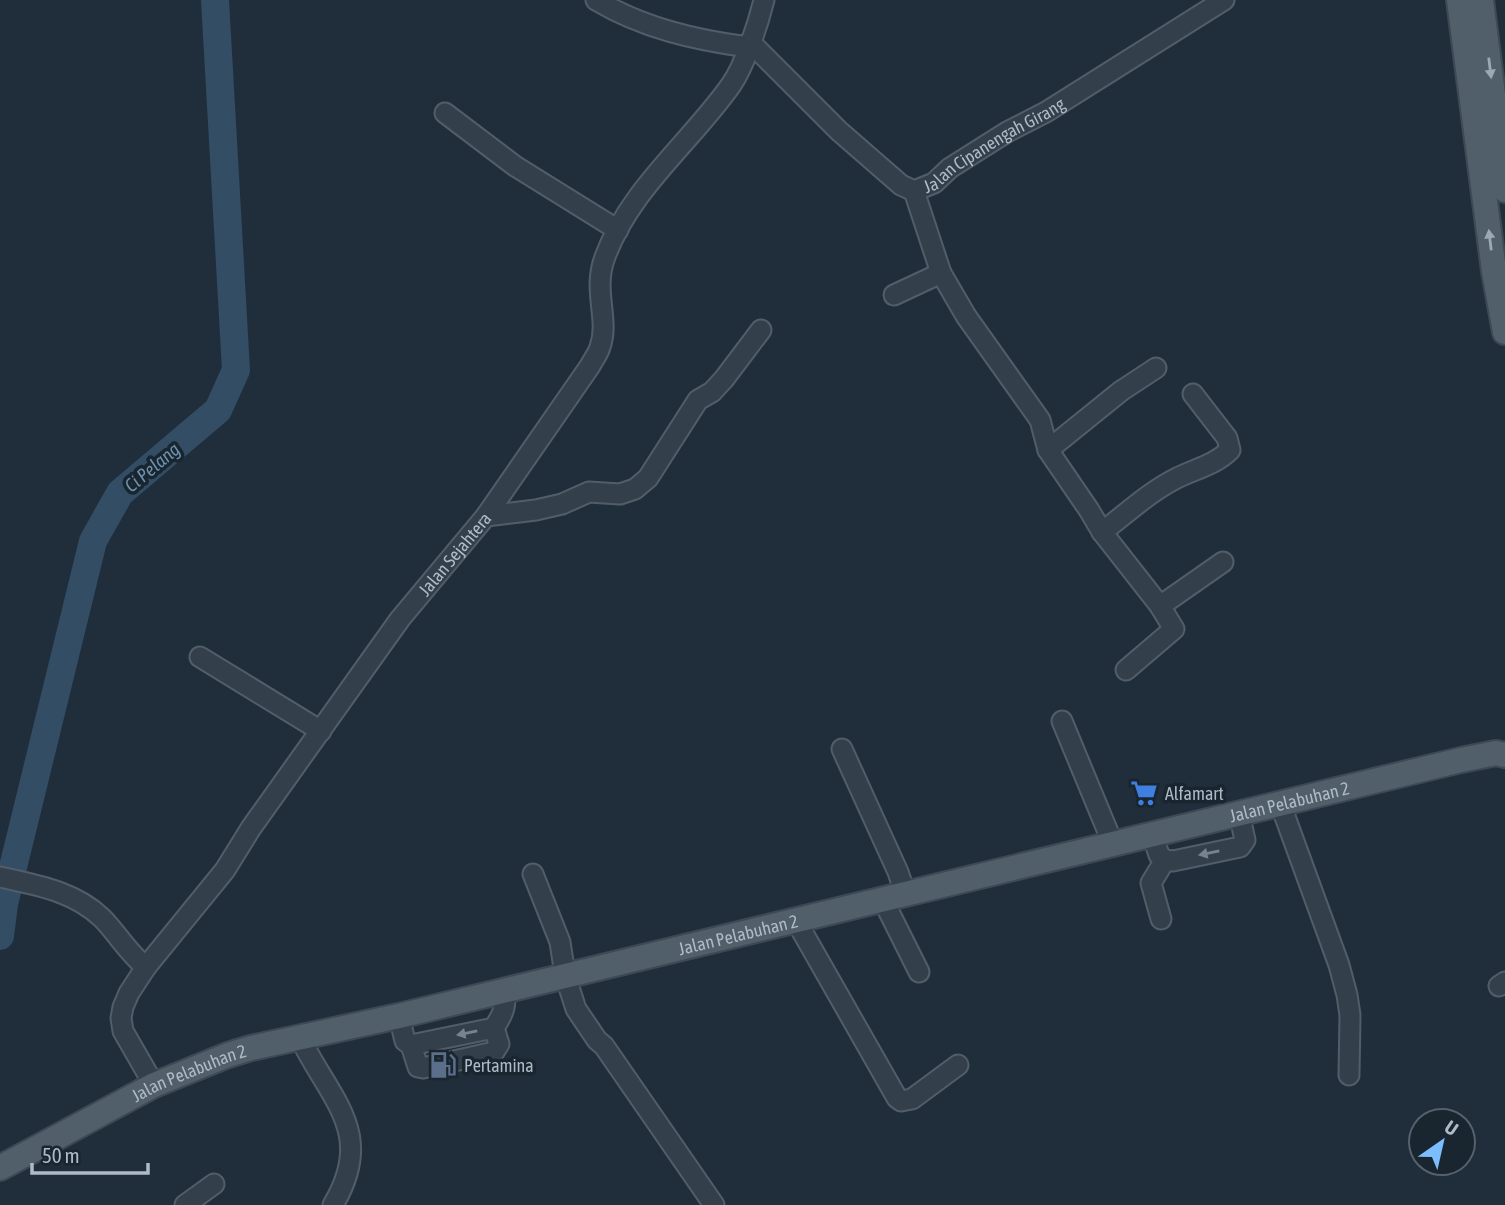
<svg xmlns="http://www.w3.org/2000/svg" width="1505" height="1205" viewBox="0 0 1505 1205" font-family="'Asap Condensed',sans-serif">
  <style>
    .lines { fill: none; stroke-linecap: round; stroke-linejoin: round }
    .river { stroke: #324d64; stroke-width: 28 }
    .minor-casing { stroke: #515e69; stroke-width: 23 }
    .major-casing { stroke: #3d4954; stroke-width: 28 }
    .minor { stroke: #33404b; stroke-width: 19 }
    .major { stroke: #515f6b; stroke-width: 24 }
    .oneway { fill: #9ba9b5 }
    .oneway2 { fill: #77848f }
    .labels { text-anchor: middle; dominant-baseline: central; stroke-width: 7; stroke-linejoin: round; paint-order: stroke }
    .street-label { font-size: 18px; fill: #aebbc7; stroke: #19252f }
    .poi-label { font-size: 18px; fill: #aebbc7; stroke: #19252f; text-anchor: start }
    .water-label { font-size: 19px; font-style: italic; fill: #6c90ad; stroke: #19252f }
  </style>
  <rect width="100%" height="100%" fill="#202e3b"/>
  <g class="lines">
    <path class="river" d="M 0,936 L 4,904 L 93,541 L 120,493 L 218,410 L 236,370 L 215,0"/>
    <defs>
      <g id="minor">
        <path d="M 596,0 C 643,28 695,40 748,47"/>
        <path id="s1" d="M 750,42 L 839,131 L 901,185 L 914,191 L 934,183 L 950,168 L 1007,132 L 1046,112 L 1224,0"/>
        <path d="M 445,113 L 515,166 L 618,230"/>
        <path d="M 914,191 L 941,273 L 966,316 L 1040,420 L 1048,450 L 1089,510 L 1102,532 L 1160,606 L 1174,629 L 1126,670"/>
        <path d="M 894,295 L 941,273"/>
        <path d="M 1048,450 L 1121,391 L 1156,368"/>
        <path d="M 486,516 L 536,510 L 562,504 L 589,492 L 620,494 L 635,489 L 648,478 L 698,400 L 712,392 L 724,379 L 761,330"/>
        <path d="M 1102,532 C 1126,514 1149,492 1177,478 C 1195,469 1215,465 1230,450 L 1227,438 L 1193,394"/>
        <path d="M 1160,606 L 1223,562"/>
        <path d="M 200,657 L 321,731"/>
        <path d="M 1062,721 L 1113,844"/>
        <path d="M 842,749 L 898,872 L 905,893"/>
        <path d="M 1280,803 L 1339,965 L 1347,995 L 1350,1015 L 1349,1075"/>
        <path d="M 1152,834 L 1159,855 L 1165,860 L 1173,861 L 1240,847 L 1245,840 L 1239,813"/>
        <path d="M 533,874 L 560,942 L 565,975 L 576,1009 L 597,1040 L 604,1046 L 714,1205"/>
        <path d="M 0,877 C 36,885 74,891 102,918 C 117,933 129,954 146,967"/>
        <path d="M 882,898 L 919,972"/>
        <path d="M 795,919 L 897,1098 L 901,1101 L 912,1099 L 958,1065"/>
        <path d="M 1161,919 L 1151,883 L 1165,860"/>
        <path d="M 1499,986 L 1505,982"/>
        <path d="M 399,1016 L 405,1041 L 411,1045 L 494,1028 C 503,1014 507,1006 504,990"/>
        <path d="M 300,1038 C 331,1101 376,1133 333,1205"/>
        <path d="M 411,1045 L 418,1067 L 423,1068 L 494,1052 L 499,1044 L 494,1028"/>
        <path id="s2" d="M 154,1085 L 123,1031 L 121,1018 L 123,1007 L 129,993 L 146,967 L 225,870 L 251,828 L 400,619 L 486,516 L 590,366 C 593,360 598,354 600,347 C 610,319 592,291 605,257 C 630,189 690,143 731,85 C 745,65 758,24 764,0"/>
        <path d="M 185,1205 L 214,1184"/>
      </g>
      <g id="major">
        <path d="M 1459,0 L 1494,271 L 1505,332"/>
        <path d="M 1481,0 L 1505,190"/>
        <path id="s3" d="M 0,1168 L 154,1085 L 228,1055 L 251,1048 L 399,1016 L 1461,760 L 1496,753 L 1505,755"/>
      </g>
    </defs>
    <use href="#minor" class="minor-casing"/>
    <use href="#major" class="major-casing"/>
    <use href="#minor" class="minor"/>
    <use href="#major" class="major"/>
  </g>
  <defs><path id="oneway-solid" d="M-6-.8H1V-3.2L6.5 0L1 3.2V.8H-6Z" transform="scale(1.75)"/></defs>
  <g class="oneway">
    <use href="#oneway-solid" transform="translate(1490 68) rotate(83)"/>
    <use href="#oneway-solid" transform="translate(1490 240) rotate(-97)"/>
  </g>
  <g class="oneway2">
    <use href="#oneway-solid" transform="translate(1209 853) rotate(168)"/>
    <use href="#oneway-solid" transform="translate(467 1033) rotate(168)"/>
  </g>
  <defs>
    <symbol id="supermarket-bare" viewBox="-9 -9 18 18"><path d="M-6-5.5h2.5l.6 2H6L4.5 2H-2.5L-4.4-4H-6ZM-1.5 3.2a1.3 1.3 0 1 0 .1 0ZM3 3.2a1.3 1.3 0 1 0 .1 0Z" fill="#3f7fe0" stroke="#19252f" stroke-width="2.5" paint-order="stroke"/></symbol>
    <symbol id="fuel-bare" viewBox="-9 -9 18 18"><path d="M-5.5-6h7V0h2V4h1.3V-2.5L3-4.5l.8-.8L6-3V5H2.5V1h-1V6h-7ZM-4.2-4.7v3.2H.2V-4.7Z" fill="#5c6f8a" stroke="#19252f" stroke-width="2.5" paint-order="stroke"/></symbol>
  </defs>
  <g fill-rule="evenodd">
    <use href="#supermarket-bare" x="1125" y="774" width="38" height="38"/>
    <use href="#fuel-bare" x="424" y="1046" width="38" height="38"/>
  </g>
  <g class="labels">
    <g class="street-label">
      <text stroke="none"><textPath href="#s1" startOffset="315">Jalan Cipanengah Girang</textPath></text>
      <text stroke="none"><textPath href="#s2" startOffset="649">Jalan Sejahtera</textPath></text>
      <text stroke="none"><textPath href="#s3" startOffset="1346">Jalan Pelabuhan 2</textPath></text>
      <text stroke="none"><textPath href="#s3" startOffset="779">Jalan Pelabuhan 2</textPath></text>
      <text stroke="none"><textPath href="#s3" startOffset="212">Jalan Pelabuhan 2</textPath></text>
    </g>
    <g class="poi-label">
      <text x="1165" y="793">Alfamart</text>
      <text x="464" y="1065">Pertamina</text>
    </g>
    <g class="water-label">
      <text transform="translate(152 467) rotate(-40)">Ci Pelang</text>
    </g>
  </g>
  <g transform="translate(1442 1142) rotate(34)"><circle r="33" fill="#19252f" stroke="#55616c" stroke-width="2"/>
  <path d="M0-5L12 26L0 18L-12 26Z" fill="#7bbdff"/>
  <text y="-10" font-size="19" font-weight="bold" text-anchor="middle" fill="#aebbc7">U</text>
  </g>
  <path d="M32 1163v10h116v-10" fill="none" stroke="#aebbc7" stroke-width="3.5"/>
  <text x="42" y="1163" font-size="21" fill="#aebbc7" stroke="#19252f" stroke-width="5" paint-order="stroke">50 m</text>
</svg>
